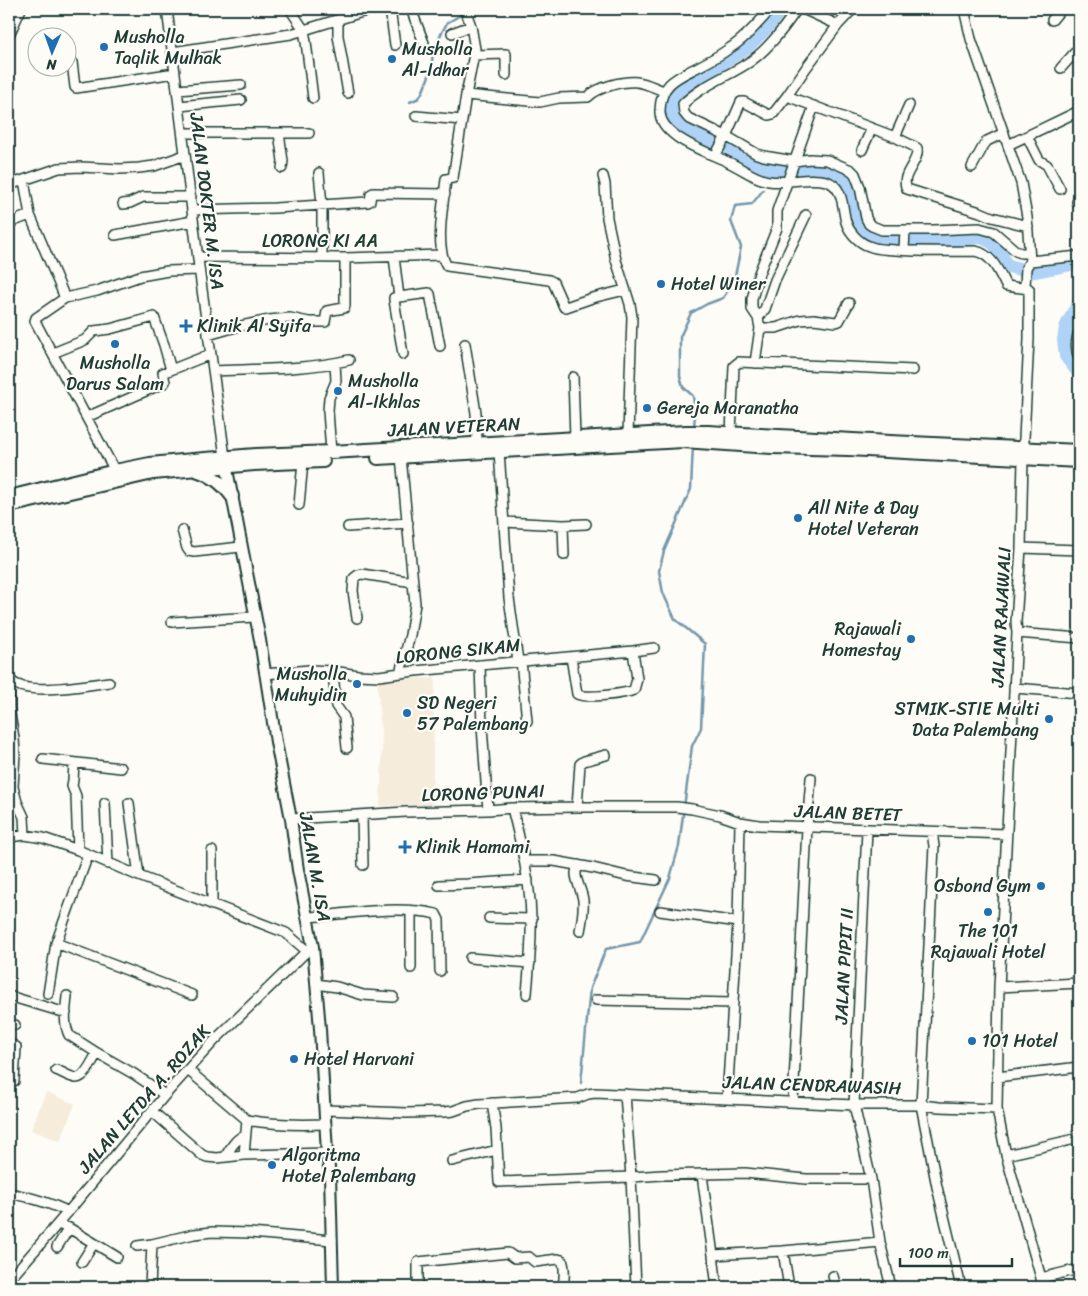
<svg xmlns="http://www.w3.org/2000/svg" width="1088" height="1296" viewBox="0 0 1088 1296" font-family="Sriracha,sans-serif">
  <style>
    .built { fill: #f6ecdb }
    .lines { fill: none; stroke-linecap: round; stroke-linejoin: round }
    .stream { stroke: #7597a9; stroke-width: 2.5 }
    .river { stroke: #aed3f7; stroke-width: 14 }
    .minor-casing { stroke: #1f3d34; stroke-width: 12 }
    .major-casing { stroke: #1f3d34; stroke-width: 14 }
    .highway-casing { stroke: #1f3d34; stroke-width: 16 }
    .minor { stroke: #fdfcf7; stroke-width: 9 }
    .major { stroke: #fdfcf7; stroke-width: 10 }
    .highway { stroke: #fdfcf7; stroke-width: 12 }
    .poi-dot { fill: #1f6fb2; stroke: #fdfcf7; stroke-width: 2 }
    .labels { text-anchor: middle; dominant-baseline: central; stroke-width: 4.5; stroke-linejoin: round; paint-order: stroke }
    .poi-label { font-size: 18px; fill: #1f3d34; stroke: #fdfcf7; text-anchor: start }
    .street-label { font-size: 18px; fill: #1f3d34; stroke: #fdfcf7 }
  </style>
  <rect width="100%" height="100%" fill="#fdfcf7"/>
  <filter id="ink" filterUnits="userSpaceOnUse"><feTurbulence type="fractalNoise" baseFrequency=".02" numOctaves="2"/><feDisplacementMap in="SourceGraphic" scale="10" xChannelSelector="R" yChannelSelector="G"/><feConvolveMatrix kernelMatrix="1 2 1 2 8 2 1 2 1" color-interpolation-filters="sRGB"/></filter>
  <g filter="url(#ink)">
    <path class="built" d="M 435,678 L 432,805 L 380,806 L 382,746 L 377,679 Z
      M 46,1092 L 75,1104 L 60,1141 L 31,1130 Z"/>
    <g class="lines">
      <path class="stream" d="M 410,102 L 419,98 L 423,91 L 431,71 L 433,52 L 441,34 L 447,23 L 464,13 L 476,9
        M 768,176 L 771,170
        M 694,429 L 695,412 L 693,396 L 683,387 L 680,376 L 680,337 L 691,313 L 707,304 L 723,298 L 734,281 L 741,247 L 731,221 L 735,206 L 752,204 L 763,190
        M 581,1083 L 590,988 L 606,949 L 640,942 L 670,878 L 679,846 L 692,746 L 701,728 L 705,644 L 675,619 L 663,593 L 659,571 L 664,551 L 691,489 L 693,445"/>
      <path class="river" d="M 781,9 L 767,27 L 746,48 L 690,82 L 670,101 L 670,112 L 679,128 L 771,170 L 822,168 L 840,174 L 849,185 L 856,222 L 866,233 L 880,239 L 945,240 L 981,237 L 992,242 L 999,250 L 1006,265 L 1029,272 L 1076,263 L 1079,265
        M 1079,303 L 1066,327 L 1064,340 L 1066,356 L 1079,373"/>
      <defs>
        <path id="minor" d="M 167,9 L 200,275 L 225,457
          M 290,9 L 304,30 L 306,42 L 313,98
          M 390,9 L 395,45
          M 411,9 L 424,43
          M 465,9 L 471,26 L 475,49 L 466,95 L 453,178 L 446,179 C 444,201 434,247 447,266 L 549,280 L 553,282 L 564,307 L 566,307 L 592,298 L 625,290
          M 771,9 C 758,23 746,38 730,48 C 719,56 706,63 694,69 C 674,79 661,85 660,110 C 658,137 708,152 728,162 C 742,168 754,179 769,181 C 788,184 808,176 826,181 C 844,186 842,208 846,222 C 849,232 859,243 869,246 C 877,250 887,249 895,250 C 922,252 948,251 975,251 C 992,254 999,272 1006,286 L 1029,289
          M 797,9 C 784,28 770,47 751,61 C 729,76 702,85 683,104 L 684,113 L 688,118 L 726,136 L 757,154 L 764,156 L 794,161 L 810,159 L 827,160 L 851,170 L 855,174 L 860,187 L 866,218 L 869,224 L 872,226 L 882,230 L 934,230 L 979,228 L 994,232 L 1016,251 L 1021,253 L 1029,253
          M 803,9 L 838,25
          M 964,9 L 971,39 L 1021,183 L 1027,217 L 1030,261 L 1026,268 L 1025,286 L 1029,289 L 1029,339 L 1023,458 L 1021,548 L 1016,622 L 1017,633 L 999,987 L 997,1109 L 1006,1155 L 1041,1278 L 1042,1287
          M 338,20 L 338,36 L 348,93
          M 1052,20 L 1061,9
          M 452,33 L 471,26
          M 9,35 L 21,9
          M 172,52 L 291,34 L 372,9
          M 474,55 L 506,54 L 506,75
          M 72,62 L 75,87 L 76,88 L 175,73
          M 1061,68 L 1079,48
          M 177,90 L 241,85
          M 466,95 L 540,102 L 559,98 L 588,97 C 597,87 623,81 637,82 C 646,83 655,88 664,91
          M 787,96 L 895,137 L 917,148 C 920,162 899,175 907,189 L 980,212 L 992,217 L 1028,226
          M 179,106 L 241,100
          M 416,116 L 462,120
          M 183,133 L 309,133
          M 279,133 L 283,161 L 282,168
          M 1027,136 L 1039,160 L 1047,165 L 1060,189
          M 895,137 L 909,105
          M 1008,145 L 1079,111
          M 862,150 L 872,128
          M 715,156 L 726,136 L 741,102 L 744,102 L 769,115 L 773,114 L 787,96 L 806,68 L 838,25 L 853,9
          M 972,167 L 984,145 L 987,141 L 1004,133
          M 319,173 L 322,205 L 322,258
          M 603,176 L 605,184 L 607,218 L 616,260 L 630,304 L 632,317 L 628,435
          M 24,180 L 30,215 L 65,298
          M 9,185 L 59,168 L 81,167 L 120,169 L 139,168 L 154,166 L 185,155
          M 1077,202 L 1079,200
          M 123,204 L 130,203 L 143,197 L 191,197
          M 192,210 L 275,208 L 368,202 L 370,201 L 371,194 L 373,193 L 445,194
          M 9,223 L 30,215
          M 115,235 L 193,221
          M 904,250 L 905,230
          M 198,257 L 345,258 L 442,255
          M 394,257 L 399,297 L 429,293 L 430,294 L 440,346
          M 1030,261 L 1079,256
          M 399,297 L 394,298 L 394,300 L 403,354
          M 758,318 L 765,309 L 775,280 L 806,215
          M 760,328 L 776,328 L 800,320 L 814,319 L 836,322 L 839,321 L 849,303
          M 1079,331 C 1076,341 1075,348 1079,358
          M 208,335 L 236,327 L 269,320 L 290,318 L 309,322 L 325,322 L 327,311 L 344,308 L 345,306 L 345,258
          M 465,344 L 476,413 L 477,443
          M 53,353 L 85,340 L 94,331 L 110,329 L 154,317 L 164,345 L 171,370
          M 755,363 L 760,328 L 758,318 L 752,309 L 752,299 L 759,273 L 777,228 L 777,211 L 814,106
          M 213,371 C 258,369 305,370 349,360
          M 573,377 L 575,438
          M 87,417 L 164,383 L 165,382 L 163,373 L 211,354
          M 731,433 L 734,366 L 739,362 L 913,370
          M 499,451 L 509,598 L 518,661
          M 331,452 L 328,411 L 329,398 L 336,381 L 335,363
          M 115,471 L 35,321 L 36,318 L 65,298 L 97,291 L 140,276 L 168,271 L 199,270
          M 299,505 L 303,462
          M 504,522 L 563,525 L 586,524
          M 563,525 L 564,555
          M 348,527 L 408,523
          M 182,530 L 187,548 L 189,551 L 194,552 L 241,547
          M 1021,548 L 1079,550
          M 357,618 L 353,591 L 354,578 L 358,575 L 362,574 L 413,582
          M 172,622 L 254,617
          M 1017,633 L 1079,638
          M 571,657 L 577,694 C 585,699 625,694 634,690 L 637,679 L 633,651
          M 521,661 L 527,721
          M 480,665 L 482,726 L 488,810
          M 333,671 L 336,706 L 344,717 L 347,748
          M 400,673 L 410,635 L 415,604 L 401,457
          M 265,674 L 309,670 L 333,671 L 358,675 L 379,676 L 415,671 L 633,651 L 654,648
          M 9,677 C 11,681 14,684 18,685 C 34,694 89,685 109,682
          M 1014,688 L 1079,693
          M 9,695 L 9,708 L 14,738 L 15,754 L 13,787 L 17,802 L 24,817 L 25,835
          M 43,759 L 121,768
          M 74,764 L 73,780 L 72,786 L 76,796 L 78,850
          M 105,803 L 108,864
          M 129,803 L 139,876
          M 577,807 L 580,764 L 584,761 L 606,755
          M 512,808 C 521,844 530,880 531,917 C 532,942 529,968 527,994
          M 362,815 L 363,865
          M 291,819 L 406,812 L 488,810 L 512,808 L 577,807 L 677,807 L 692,809 L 720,815 L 740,822 L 759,825 L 1006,834
          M 867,830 L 854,1105 L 871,1179 L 880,1242 L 891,1287
          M 932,832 L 934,846 L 921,1105 L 937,1187 L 961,1287
          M 9,837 L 25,835 L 43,838 L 78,850 L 139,876 L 286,933 L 307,951
          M 88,855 L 56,943 L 192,995
          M 525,861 L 554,861 L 593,868 L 626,876 L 656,880
          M 578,865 C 577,868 576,870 576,873 C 575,879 582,891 583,900 C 584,910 582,921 580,931
          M 439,885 L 468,884 L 528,880
          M 212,905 L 212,851
          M 660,911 L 738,922
          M 308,917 C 347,914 397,905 436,914 L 439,920 L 440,971
          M 489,918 L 532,919
          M 470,958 L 530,963
          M 411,968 L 411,911
          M 316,984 L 337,987 L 363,995 L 393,997
          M 999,987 L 1079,983
          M 48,994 L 56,943
          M 9,996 L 66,1013
          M 67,996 C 66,1009 63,1023 69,1035 L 97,1053 L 134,1074 L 165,1095
          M 596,1000 L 733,1003
          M 9,1024 L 15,1025
          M 9,1043 L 16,1047 L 14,1081 L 9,1080
          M 56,1070 C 62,1072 69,1077 76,1078 C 86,1078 92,1061 97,1053
          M 188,1070 L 247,1120 C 273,1125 299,1125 326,1124
          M 997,1077 L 1079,1067
          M 625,1094 L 631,1177 L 636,1287
          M 727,1099 L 738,922 L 740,822
          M 793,1102 L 807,828 L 811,778
          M 492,1103 L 496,1128 L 499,1182 L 631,1177 L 662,1175 L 745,1173 L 806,1179 L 871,1179
          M 325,1110 L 407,1113 L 445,1112 L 453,1111 L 467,1106 L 479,1104 L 578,1098 L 588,1094 L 595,1093 L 854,1105 L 921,1105 L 939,1107 L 997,1109
          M 152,1111 L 202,1155 L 207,1157 L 217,1158 L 244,1155 L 247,1120
          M 244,1155 L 327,1153
          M 1006,1155 L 1079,1138
          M 225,1157 C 230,1149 235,1139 245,1135
          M 452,1161 L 497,1150
          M 702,1175 L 713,1255
          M 9,1193 C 29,1197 49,1202 68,1212
          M 58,1224 L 69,1228 L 117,1257
          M 137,1246 L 152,1244
          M 57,1247 L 69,1228
          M 82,1262 L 94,1243
          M 833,1276 L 836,1287
          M 1041,1278 L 1079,1269
          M 9,1280 L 68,1212 L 165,1095 L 192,1065 L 216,1039 L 307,951 L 313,947
          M 150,1287 L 152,1244 L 194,1234 L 212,1232 L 250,1233 L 332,1240
          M 418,1287 L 418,1262 L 508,1253 L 515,1258 L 529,1257 L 535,1262 L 558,1259 L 562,1260 C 565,1267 565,1280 562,1287
          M 717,1287 L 713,1255 L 783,1251
          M 789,1287 L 783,1251 L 880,1242"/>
        <path id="major" d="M 225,459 L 260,640 L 276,742 L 291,819 L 298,870 L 313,947 L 320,1029 L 327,1153 L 330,1175 L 333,1287"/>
        <path id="highway" d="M 378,458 L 683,441 L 772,447 L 848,449 L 1079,461
          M 196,470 C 212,475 222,483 232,496
          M 9,497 L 115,471 L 150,464 L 193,460 L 256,455 L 331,452 L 686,432 L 708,432 L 890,442 L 1079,451
          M 9,506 L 153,473 L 254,464 L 323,461"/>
      </defs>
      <use href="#minor" class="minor-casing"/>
      <use href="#major" class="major-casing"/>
      <use href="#highway" class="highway-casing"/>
      <use href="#minor" class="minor"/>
      <use href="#major" class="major"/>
      <use href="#highway" class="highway"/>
    </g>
  </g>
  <g class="poi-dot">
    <circle cx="104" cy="47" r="5"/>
    <circle cx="392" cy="59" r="5"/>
    <circle cx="661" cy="284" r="5"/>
    <path d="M183.5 318.5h5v5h5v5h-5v5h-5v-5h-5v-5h5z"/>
    <circle cx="115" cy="344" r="5"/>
    <circle cx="338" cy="391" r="5"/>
    <circle cx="647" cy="408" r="5"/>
    <circle cx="798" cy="518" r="5"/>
    <circle cx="911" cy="639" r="5"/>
    <circle cx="357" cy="684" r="5"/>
    <circle cx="407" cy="713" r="5"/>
    <circle cx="1049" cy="719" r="5"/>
    <path d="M402.5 839.5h5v5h5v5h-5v5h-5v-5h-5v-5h5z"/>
    <circle cx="1041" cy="886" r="5"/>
    <circle cx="988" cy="912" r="5"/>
    <circle cx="972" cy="1041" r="5"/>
    <circle cx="294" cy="1059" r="5"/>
    <circle cx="272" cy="1165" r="5"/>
  </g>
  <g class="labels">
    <g class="poi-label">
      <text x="114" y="37">Musholla<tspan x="114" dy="21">Taqlik Mulhak</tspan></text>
      <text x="402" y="49">Musholla<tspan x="402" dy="21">Al-Idhar</tspan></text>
      <text x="671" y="284">Hotel Winer</text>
      <text x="197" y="326">Klinik Al Syifa</text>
      <text x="115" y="363" text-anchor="middle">Musholla<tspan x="115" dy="21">Darus Salam</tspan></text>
      <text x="348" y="381">Musholla<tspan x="348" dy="21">Al-Ikhlas</tspan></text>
      <text x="657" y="408">Gereja Maranatha</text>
      <text x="808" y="508">All Nite &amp; Day<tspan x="808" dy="21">Hotel Veteran</tspan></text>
      <text x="901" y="629" text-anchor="end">Rajawali<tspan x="901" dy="21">Homestay</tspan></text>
      <text x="347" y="674" text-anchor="end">Musholla<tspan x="347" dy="21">Muhyidin</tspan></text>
      <text x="417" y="703">SD Negeri<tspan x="417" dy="21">57 Palembang</tspan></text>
      <text x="1039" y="709" text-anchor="end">STMIK-STIE Multi<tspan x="1039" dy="21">Data Palembang</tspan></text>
      <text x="416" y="847">Klinik Hamami</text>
      <text x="1031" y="886" text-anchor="end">Osbond Gym</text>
      <text x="988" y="931" text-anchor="middle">The 101<tspan x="988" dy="21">Rajawali Hotel</tspan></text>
      <text x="982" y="1041">101 Hotel</text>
      <text x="304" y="1059">Hotel Harvani</text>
      <text x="282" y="1155">Algoritma<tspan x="282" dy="21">Hotel Palembang</tspan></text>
    </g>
    <g class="street-label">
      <text transform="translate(207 201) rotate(83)">JALAN DOKTER M. ISA</text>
      <text x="320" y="241">LORONG KI AA</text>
      <text transform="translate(454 427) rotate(-3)">JALAN VETERAN</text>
      <text transform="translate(1001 617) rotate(-87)">JALAN RAJAWALI</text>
      <text transform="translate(458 651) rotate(-6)">LORONG SIKAM</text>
      <text transform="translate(483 793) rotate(-2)">LORONG PUNAI</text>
      <text transform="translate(848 813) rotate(2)">JALAN BETET</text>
      <text transform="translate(315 867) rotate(80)">JALAN M. ISA</text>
      <text transform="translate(844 966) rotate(-87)">JALAN PIPIT II</text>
      <text transform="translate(812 1085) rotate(2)">JALAN CENDRAWASIH</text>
      <text transform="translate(144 1099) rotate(-49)">JALAN LETDA A. ROZAK</text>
    </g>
  </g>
  <rect width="1088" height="1296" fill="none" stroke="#fdfcf7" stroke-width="30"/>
  <rect x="15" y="15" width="1058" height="1266" fill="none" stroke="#1f3d34" stroke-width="2" filter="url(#ink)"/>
  <g transform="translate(52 52) rotate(182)"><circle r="24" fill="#fdfcf7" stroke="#a4b0a9"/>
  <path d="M0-4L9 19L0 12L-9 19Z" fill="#1f6fb2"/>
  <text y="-8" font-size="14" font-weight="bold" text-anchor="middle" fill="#1f3d34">N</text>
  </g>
  <path d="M900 1258v8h112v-8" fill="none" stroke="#1f3d34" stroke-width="2.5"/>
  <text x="908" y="1258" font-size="15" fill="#1f3d34" stroke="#fdfcf7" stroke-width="4" paint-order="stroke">100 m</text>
</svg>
